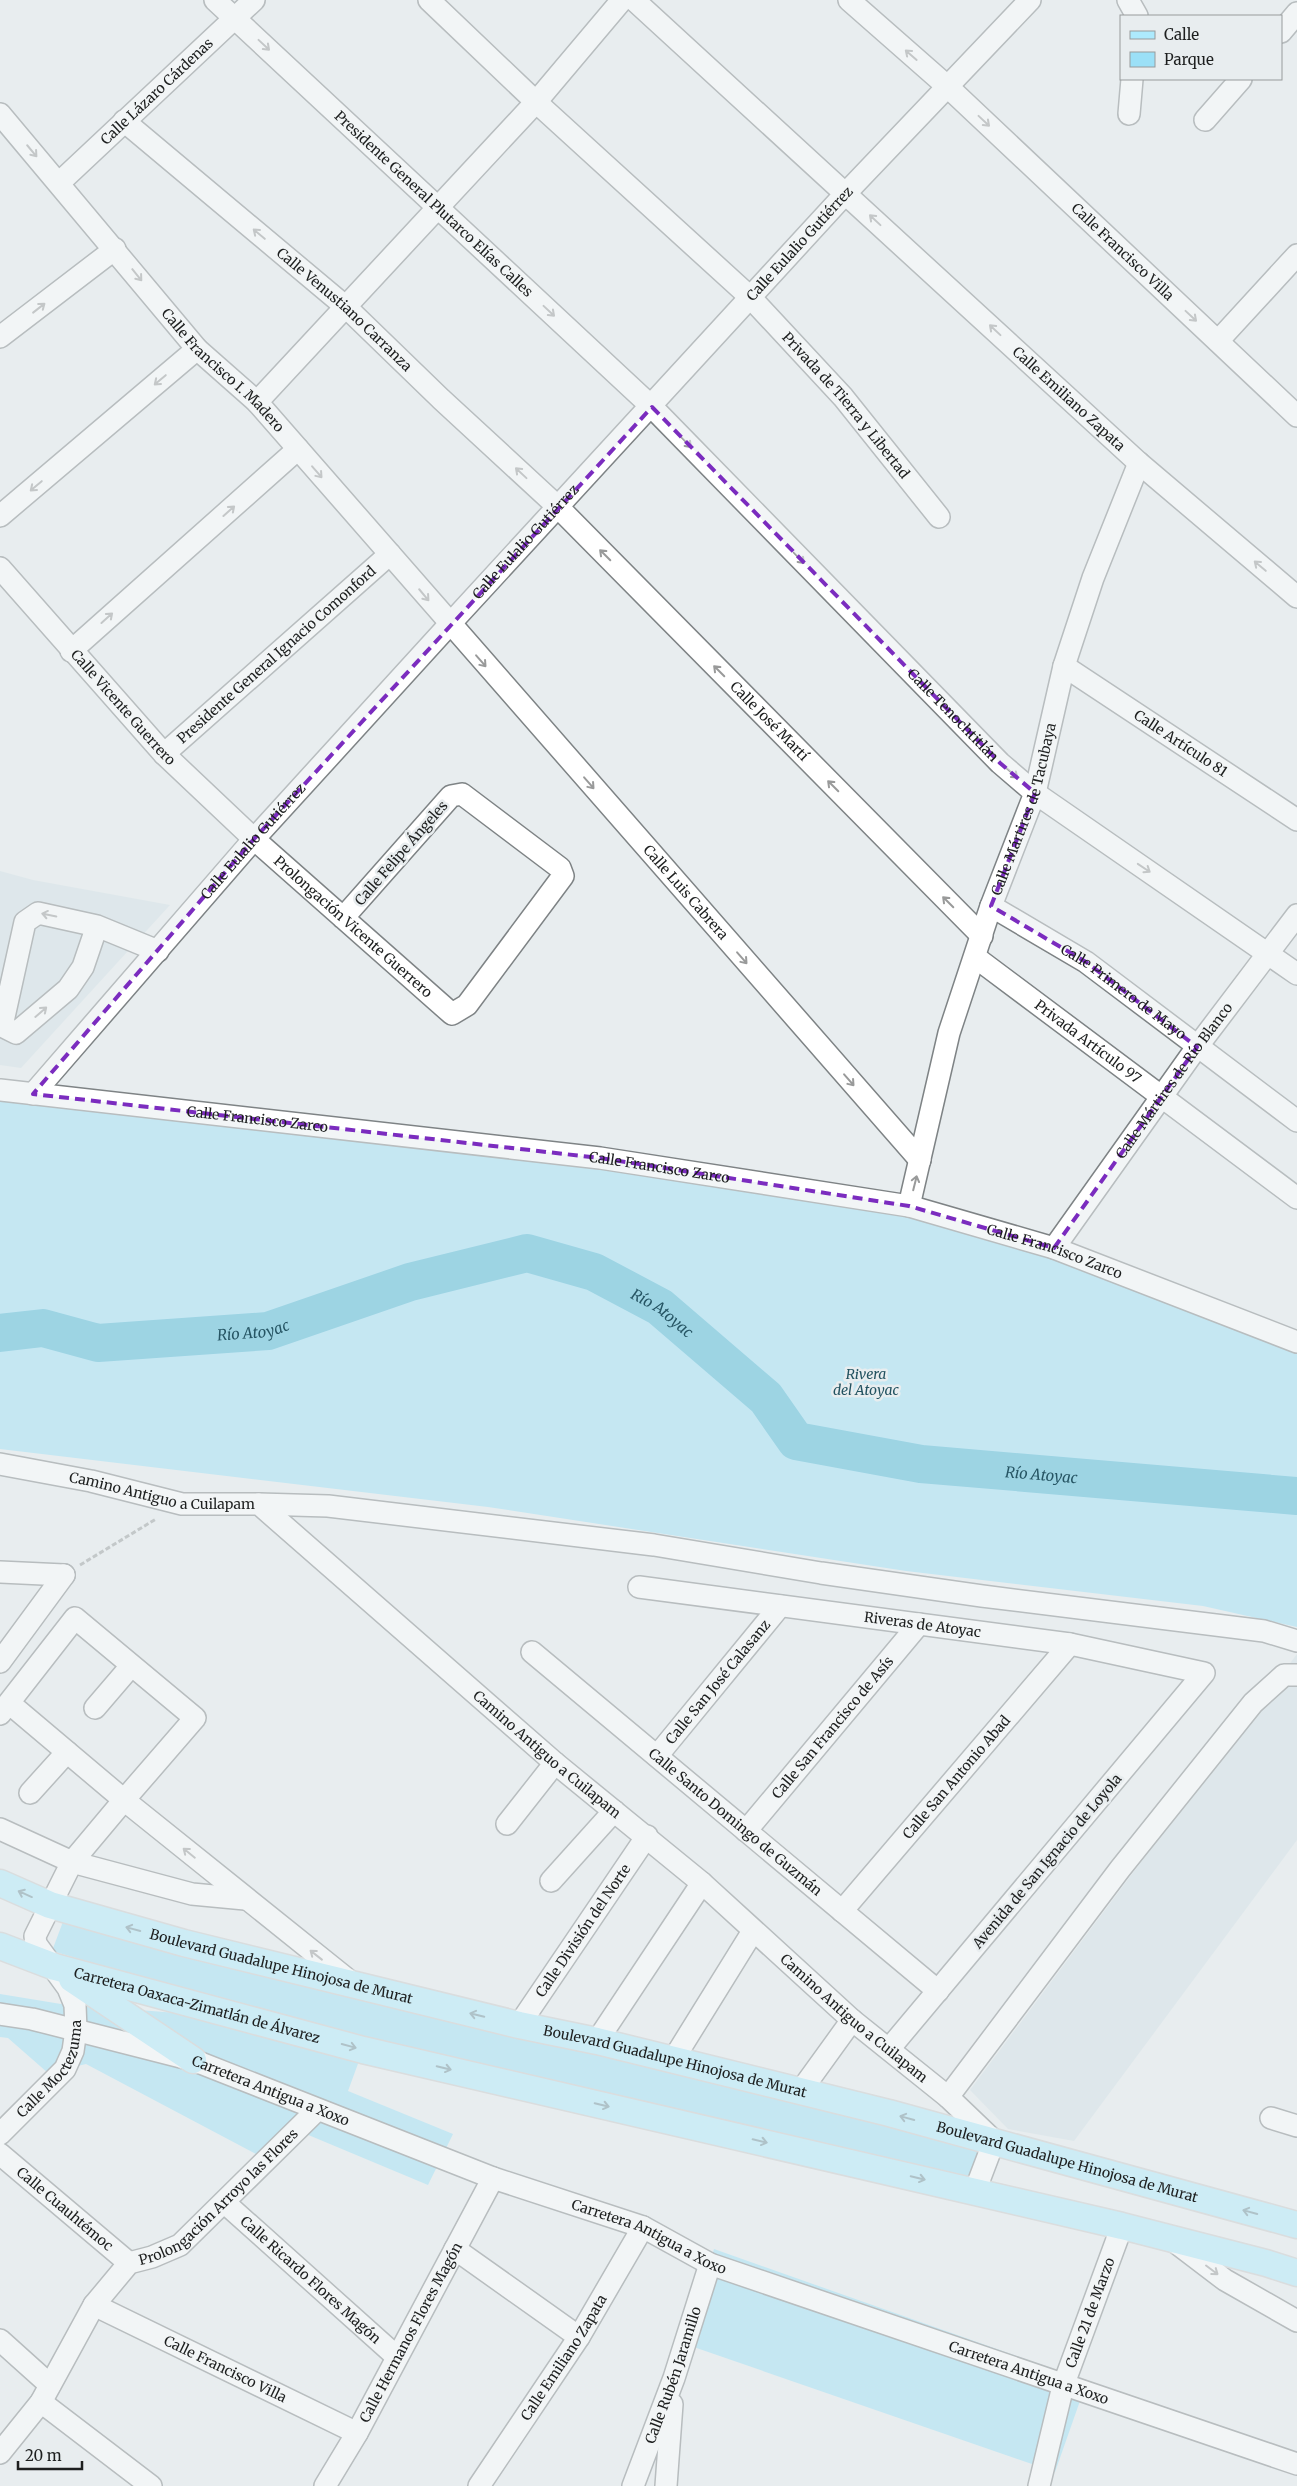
<svg xmlns="http://www.w3.org/2000/svg" width="1297" height="2486" viewBox="0 0 1297 2486" font-family="Merriweather,serif">
  <style>
    .built { fill: #d3e1e6 }
    .green { fill: #9be0f7 }
    .lines { fill: none; stroke-linecap: round; stroke-linejoin: round }
    .river { stroke: #43b5d6; stroke-width: 38 }
    .minor-casing { stroke: #7e8385; stroke-width: 24 }
    .major-casing { stroke: #c9c9c9; stroke-width: 29 }
    .path { stroke: #979b9c; stroke-width: 3; stroke-dasharray: 5 2.5; stroke-linecap: butt }
    .minor { stroke: #fff; stroke-width: 21 }
    .major { stroke: #adeafd; stroke-width: 26 }
    .oneway { stroke: #999a9a }
    .oneway2 { stroke: #6c8f99 }
    .marked { fill: none; stroke: #7b2cbf; stroke-width: 4; stroke-dasharray: 10 6; stroke-linejoin: round }
    .labels { text-anchor: middle; dominant-baseline: central; stroke-width: 5; stroke-linejoin: round; paint-order: stroke }
    .street-label { font-size: 14px; fill: #1d1f1f; stroke: #e8edef }
    .park-label { font-size: 14px; font-style: italic; fill: #225260; stroke: #e8edef }
    .water-label { font-size: 15px; font-style: italic; fill: #265564; stroke: #e8edef }
  </style>
  <rect width="100%" height="100%" fill="#e8edef"/>
  <path class="built" d="M 0,871 L 33,880 L 170,905 L 21,1068 L 0,1065 Z
    M 1297,1654 L 1297,1840 L 1074,2141 L 1008,2129 L 970,2090 Z"/>
  <path class="green" d="M 0,1088 L 909,1206 L 1297,1343 L 1297,1627 L 1203,1606 L 906,1571 L 488,1507 L 0,1449 Z
    M 64,1919 L 286,1981 L 772,2095 L 979,2152 L 972,2185 L 287,2019 L 52,1951 Z
    M 0,1994 L 61,2004 L 203,2015 L 363,2050 L 348,2091 L 453,2134 L 428,2185 L 306,2134 L 269,2161 L 86,2064 L 48,2073 L 8,2038 L 0,2037 Z
    M 714,2249 L 1087,2381 L 1055,2472 L 685,2344 Z"/>
  <g class="lines">
    <path class="river" id="s1" d="M 0,1333 L 43,1328 L 98,1343 L 268,1331 L 410,1282 L 527,1253 L 594,1272 L 660,1307 L 766,1398 L 796,1441 L 921,1464 L 1297,1496"/>
    <defs>
      <g id="minor">
        <path id="s2" d="M 215,0 L 652,407 L 1000,763 L 1035,793 L 1297,974"/>
        <path id="s3" d="M 429,0 L 536,102 L 750,297 L 843,397 L 939,517"/>
        <path id="s4" d="M 634,0 L 1139,463 L 1297,597"/>
        <path id="s5" d="M 849,0 L 948,87 L 1297,416"/>
        <path d="M 1128,0 L 1137,16"/>
        <path d="M 1281,32 L 1297,13"/>
        <path id="s6" d="M 0,114 L 197,349 L 257,402 L 920,1160"/>
        <path d="M 1129,114 L 1132,79"/>
        <path d="M 1205,120 L 1241,79"/>
        <path id="s7" d="M 124,121 L 346,307 L 441,399 L 557,506 L 982,936"/>
        <path id="s8" d="M 59,183 L 254,0"/>
        <path d="M 0,337 L 115,249"/>
        <path d="M 1218,341 L 1297,255"/>
        <path d="M 257,402 L 536,102 L 622,0"/>
        <path d="M 0,516 L 197,349"/>
        <path id="s9" d="M 0,568 L 164,754 L 254,839 L 452,1014 L 467,1005 L 563,876 L 560,868 L 462,794 L 451,796 L 343,918"/>
        <path d="M 71,651 L 298,449"/>
        <path id="s10" d="M 1064,666 L 1297,820"/>
        <path id="s11" d="M 164,754 L 390,554"/>
        <path id="s12" d="M 991,906 L 1086,962 L 1297,1121"/>
        <path d="M 97,926 L 83,967 L 68,989 L 16,1033 L 2,1026 L 25,922 L 38,913 L 97,926 L 158,951"/>
        <path id="s13" d="M 975,957 L 1297,1198"/>
        <path id="s14" d="M 0,1090 L 600,1158 L 909,1206 L 1054,1248 L 1297,1342"/>
        <path id="s15" d="M 33,1094 L 254,839 L 449,625 L 846,193 L 1030,0"/>
        <path id="s16" d="M 909,1206 L 949,1033 L 991,906 L 1035,793 L 1064,666 L 1093,578 L 1139,463"/>
        <path id="s17" d="M 1054,1248 L 1197,1047 L 1297,915"/>
        <path id="s18" d="M 0,1464 L 91,1481 L 182,1504 L 259,1504 L 555,1763 L 702,1883 L 852,2020 L 948,2097 L 994,2141 L 975,2191"/>
        <path d="M 259,1504 L 328,1506 L 654,1545 L 821,1573 L 982,1596 L 1264,1631 L 1297,1641"/>
        <path d="M 0,1572 L 64,1575"/>
        <path id="s19" d="M 639,1587 L 1070,1644 L 1204,1673 L 889,2049"/>
        <path id="s20" d="M 532,1652 L 938,1991"/>
        <path d="M 0,1662 L 64,1575"/>
        <path d="M 95,1708 L 131,1666"/>
        <path d="M 0,1714 C 25,1682 50,1650 75,1618 L 195,1718 L 124,1800 L 9,1703"/>
        <path id="s21" d="M 657,1756 L 780,1606"/>
        <path d="M 30,1793 L 67,1752"/>
        <path d="M 507,1824 L 555,1763"/>
        <path d="M 0,1829 L 72,1862 L 192,1894 L 245,1899"/>
        <path id="s22" d="M 746,1831 L 919,1624"/>
        <path d="M 551,1881 L 614,1811"/>
        <path id="s23" d="M 842,1911 L 1070,1644"/>
        <path id="s24" d="M 0,2014 L 32,2019 L 193,2060 L 493,2178 L 643,2227 L 710,2264 L 1297,2464"/>
        <path id="s25" d="M 519,2025 L 647,1836"/>
        <path d="M 597,2041 L 702,1883"/>
        <path d="M 673,2060 L 753,1931"/>
        <path d="M 800,2092 L 852,2020"/>
        <path d="M 948,2097 L 1120,1869 L 1253,1703 L 1284,1675 L 1297,1675"/>
        <path d="M 1271,2118 L 1297,2126"/>
        <path id="s26" d="M 0,2134 L 65,2069 L 73,2051 L 76,2030 L 75,2005 L 68,1988 L 36,1944 L 35,1936 L 72,1862 L 124,1800 L 352,1983"/>
        <path id="s27" d="M 0,2154 L 129,2263"/>
        <path id="s28" d="M 225,2203 L 397,2357"/>
        <path d="M 1175,2242 L 1225,2280 L 1297,2321"/>
        <path d="M 455,2249 L 579,2337"/>
        <path id="s29" d="M 94,2305 L 357,2433"/>
        <path d="M 0,2340 L 50,2385"/>
        <path d="M 41,2402 L 151,2486"/>
        <path id="s30" d="M 0,2453 L 41,2402 L 94,2305 L 129,2263 L 152,2257 L 180,2245 L 317,2110"/>
        <path id="s31" d="M 325,2486 L 357,2433 L 493,2178"/>
        <path id="s32" d="M 479,2486 L 579,2337 L 643,2227"/>
        <path id="s33" d="M 633,2486 L 674,2378 L 710,2264"/>
        <path d="M 666,2486 L 672,2404"/>
        <path id="s34" d="M 1039,2486 L 1063,2386 L 1122,2226"/>
      </g>
      <g id="major">
        <path id="s35" d="M 0,1883 L 50,1905 L 184,1943 L 519,2025 L 597,2041 L 889,2113 L 1297,2225"/>
        <path id="s36" d="M 0,1946 L 55,1967 L 363,2050 L 1122,2226 L 1266,2263 L 1297,2273"/>
        <path d="M 72,1979 L 193,2060"/>
      </g>
    </defs>
    <use href="#minor" class="minor-casing"/>
    <use href="#major" class="major-casing"/>
    <path class="path" d="M 80,1565 L 156,1519"/>
    <use href="#minor" class="minor"/>
    <use href="#major" class="major"/>
  </g>
  <defs><path id="oneway-shaft" d="M-6 0H5M1.5-3L5.5 0L1.5 3" fill="none" stroke-width="1.6" stroke-linecap="round" stroke-linejoin="round" transform="scale(1.25)"/></defs>
  <g class="oneway">
    <use href="#oneway-shaft" transform="translate(264 45) rotate(43)"/>
    <use href="#oneway-shaft" transform="translate(911 55) rotate(-139)"/>
    <use href="#oneway-shaft" transform="translate(984 121) rotate(43)"/>
    <use href="#oneway-shaft" transform="translate(32 151) rotate(50)"/>
    <use href="#oneway-shaft" transform="translate(875 220) rotate(-137)"/>
    <use href="#oneway-shaft" transform="translate(259 234) rotate(-140)"/>
    <use href="#oneway-shaft" transform="translate(137 275) rotate(51)"/>
    <use href="#oneway-shaft" transform="translate(39 308) rotate(-38)"/>
    <use href="#oneway-shaft" transform="translate(549 311) rotate(43)"/>
    <use href="#oneway-shaft" transform="translate(1191 316) rotate(43)"/>
    <use href="#oneway-shaft" transform="translate(995 330) rotate(-137)"/>
    <use href="#oneway-shaft" transform="translate(160 380) rotate(140)"/>
    <use href="#oneway-shaft" transform="translate(686 442) rotate(46)"/>
    <use href="#oneway-shaft" transform="translate(317 472) rotate(49)"/>
    <use href="#oneway-shaft" transform="translate(521 473) rotate(-137)"/>
    <use href="#oneway-shaft" transform="translate(36 486) rotate(140)"/>
    <use href="#oneway-shaft" transform="translate(229 511) rotate(-42)"/>
    <use href="#oneway-shaft" transform="translate(605 555) rotate(-135)"/>
    <use href="#oneway-shaft" transform="translate(799 558) rotate(46)"/>
    <use href="#oneway-shaft" transform="translate(1260 566) rotate(-140)"/>
    <use href="#oneway-shaft" transform="translate(424 595) rotate(50)"/>
    <use href="#oneway-shaft" transform="translate(107 618) rotate(-42)"/>
    <use href="#oneway-shaft" transform="translate(481 661) rotate(49)"/>
    <use href="#oneway-shaft" transform="translate(719 671) rotate(-135)"/>
    <use href="#oneway-shaft" transform="translate(1012 773) rotate(41)"/>
    <use href="#oneway-shaft" transform="translate(589 783) rotate(49)"/>
    <use href="#oneway-shaft" transform="translate(833 786) rotate(-135)"/>
    <use href="#oneway-shaft" transform="translate(1144 868) rotate(34)"/>
    <use href="#oneway-shaft" transform="translate(948 902) rotate(-135)"/>
    <use href="#oneway-shaft" transform="translate(49 915) rotate(-168)"/>
    <use href="#oneway-shaft" transform="translate(742 958) rotate(49)"/>
    <use href="#oneway-shaft" transform="translate(41 1012) rotate(-41)"/>
    <use href="#oneway-shaft" transform="translate(849 1080) rotate(49)"/>
    <use href="#oneway-shaft" transform="translate(915 1183) rotate(-76)"/>
    <use href="#oneway-shaft" transform="translate(189 1853) rotate(-141)"/>
    <use href="#oneway-shaft" transform="translate(316 1955) rotate(-142)"/>
    <use href="#oneway-shaft" transform="translate(1212 2270) rotate(37)"/>
  </g>
  <g class="oneway2">
    <use href="#oneway-shaft" transform="translate(25 1894) rotate(-156)"/>
    <use href="#oneway-shaft" transform="translate(133 1929) rotate(-165)"/>
    <use href="#oneway-shaft" transform="translate(477 2015) rotate(-166)"/>
    <use href="#oneway-shaft" transform="translate(349 2046) rotate(15)"/>
    <use href="#oneway-shaft" transform="translate(444 2068) rotate(13)"/>
    <use href="#oneway-shaft" transform="translate(602 2105) rotate(13)"/>
    <use href="#oneway-shaft" transform="translate(907 2118) rotate(-165)"/>
    <use href="#oneway-shaft" transform="translate(760 2141) rotate(13)"/>
    <use href="#oneway-shaft" transform="translate(918 2178) rotate(13)"/>
    <use href="#oneway-shaft" transform="translate(1250 2212) rotate(-165)"/>
  </g>
  <path d="M0 0H1297V2486H0ZM 652,407 L 1000,763 L 1035,793 L 991,906 L 1086,962 L 1197,1047 L 1054,1248 L 909,1206 L 600,1158 L 33,1094 L 254,839 Z" fill="#e8edef" fill-opacity=".55" fill-rule="evenodd"/>
  <path class="marked" d="M 652,407 L 1000,763 L 1035,793 L 991,906 L 1086,962 L 1197,1047 L 1054,1248 L 909,1206 L 600,1158 L 33,1094 L 254,839 Z"/>
  <g class="labels">
    <g class="street-label">
      <text stroke="none"><textPath href="#s8" startOffset="134">Calle Lázaro Cárdenas</textPath></text>
      <text stroke="none"><textPath href="#s2" startOffset="299">Presidente General Plutarco Elías Calles</textPath></text>
      <text stroke="none"><textPath href="#s15" startOffset="1145">Calle Eulalio Gutiérrez</textPath></text>
      <text stroke="none"><textPath href="#s5" startOffset="372">Calle Francisco Villa</textPath></text>
      <text stroke="none"><textPath href="#s7" startOffset="290">Calle Venustiano Carranza</textPath></text>
      <text stroke="none"><textPath href="#s6" startOffset="340">Calle Francisco I. Madero</textPath></text>
      <text stroke="none"><textPath href="#s4" startOffset="590">Calle Emiliano Zapata</textPath></text>
      <text stroke="none"><textPath href="#s3" startOffset="582">Privada de Tierra y Libertad</textPath></text>
      <text stroke="none"><textPath href="#s15" startOffset="740">Calle Eulalio Gutiérrez</textPath></text>
      <text stroke="none"><textPath href="#s11" startOffset="150">Presidente General Ignacio Comonford</textPath></text>
      <text stroke="none"><textPath href="#s9" startOffset="186">Calle Vicente Guerrero</textPath></text>
      <text stroke="none"><textPath href="#s2" startOffset="1028">Calle Tenochtitlán</textPath></text>
      <text stroke="none"><textPath href="#s7" startOffset="882">Calle José Martí</textPath></text>
      <text stroke="none"><textPath href="#s10" startOffset="140">Calle Artículo 81</textPath></text>
      <text stroke="none"><textPath href="#s16" startOffset="414">Calle Mártires de Tacubaya</textPath></text>
      <text stroke="none"><textPath href="#s15" startOffset="335">Calle Eulalio Gutiérrez</textPath></text>
      <text transform="translate(401 853) rotate(-49)">Calle Felipe Ángeles</text>
      <text stroke="none"><textPath href="#s6" startOffset="1038">Calle Luis Cabrera</textPath></text>
      <text stroke="none"><textPath href="#s9" startOffset="504">Prolongación Vicente Guerrero</textPath></text>
      <text stroke="none"><textPath href="#s12" startOffset="158">Calle Primero de Mayo</textPath></text>
      <text stroke="none"><textPath href="#s13" startOffset="141">Privada Artículo 97</textPath></text>
      <text stroke="none"><textPath href="#s17" startOffset="206">Calle Mártires de Río Blanco</textPath></text>
      <text stroke="none"><textPath href="#s14" startOffset="259">Calle Francisco Zarco</textPath></text>
      <text stroke="none"><textPath href="#s14" startOffset="664">Calle Francisco Zarco</textPath></text>
      <text stroke="none"><textPath href="#s14" startOffset="1069">Calle Francisco Zarco</textPath></text>
      <text stroke="none"><textPath href="#s18" startOffset="165">Camino Antiguo a Cuilapam</textPath></text>
      <text stroke="none"><textPath href="#s19" startOffset="286">Riveras de Atoyac</textPath></text>
      <text stroke="none"><textPath href="#s21" startOffset="96">Calle San José Calasanz</textPath></text>
      <text stroke="none"><textPath href="#s22" startOffset="135">Calle San Francisco de Asís</textPath></text>
      <text stroke="none"><textPath href="#s18" startOffset="645">Camino Antiguo a Cuilapam</textPath></text>
      <text stroke="none"><textPath href="#s23" startOffset="176">Calle San Antonio Abad</textPath></text>
      <text stroke="none"><textPath href="#s20" startOffset="265">Calle Santo Domingo de Guzmán</textPath></text>
      <text transform="translate(1047 1861) rotate(-50)">Avenida de San Ignacio de Loyola</text>
      <text stroke="none"><textPath href="#s25" startOffset="114">Calle División del Norte</textPath></text>
      <text stroke="none"><textPath href="#s35" startOffset="294">Boulevard Guadalupe Hinojosa de Murat</textPath></text>
      <text stroke="none"><textPath href="#s36" startOffset="206">Carretera Oaxaca-Zimatlán de Álvarez</textPath></text>
      <text stroke="none"><textPath href="#s18" startOffset="1050">Camino Antiguo a Cuilapam</textPath></text>
      <text stroke="none"><textPath href="#s35" startOffset="699">Boulevard Guadalupe Hinojosa de Murat</textPath></text>
      <text stroke="none"><textPath href="#s26" startOffset="85">Calle Moctezuma</textPath></text>
      <text stroke="none"><textPath href="#s24" startOffset="282">Carretera Antigua a Xoxo</textPath></text>
      <text stroke="none"><textPath href="#s35" startOffset="1104">Boulevard Guadalupe Hinojosa de Murat</textPath></text>
      <text stroke="none"><textPath href="#s30" startOffset="344">Prolongación Arroyo las Flores</textPath></text>
      <text stroke="none"><textPath href="#s27" startOffset="85">Calle Cuauhtémoc</textPath></text>
      <text stroke="none"><textPath href="#s24" startOffset="688">Carretera Antigua a Xoxo</textPath></text>
      <text stroke="none"><textPath href="#s28" startOffset="115">Calle Ricardo Flores Magón</textPath></text>
      <text stroke="none"><textPath href="#s34" startOffset="181">Calle 21 de Marzo</textPath></text>
      <text stroke="none"><textPath href="#s31" startOffset="176">Calle Hermanos Flores Magón</textPath></text>
      <text stroke="none"><textPath href="#s32" startOffset="154">Calle Emiliano Zapata</textPath></text>
      <text stroke="none"><textPath href="#s29" startOffset="146">Calle Francisco Villa</textPath></text>
      <text stroke="none"><textPath href="#s24" startOffset="1092">Carretera Antigua a Xoxo</textPath></text>
      <text stroke="none"><textPath href="#s33" startOffset="118">Calle Rubén Jaramillo</textPath></text>
    </g>
    <g class="park-label">
      <text x="866" y="1374">Rivera<tspan x="866" dy="16">del Atoyac</tspan></text>
    </g>
    <g class="water-label">
      <text stroke="none"><textPath href="#s1" startOffset="691">Río Atoyac</textPath></text>
      <text stroke="none"><textPath href="#s1" startOffset="256">Río Atoyac</textPath></text>
      <text stroke="none"><textPath href="#s1" startOffset="1126">Río Atoyac</textPath></text>
    </g>
  </g>
  <rect x="1120" y="15" width="162" height="65" fill="#e8edef" stroke="#979b9c"/>
  <rect x="1130" y="31" width="25" height="8" fill="#adeafd" stroke="#979b9c"/>
  <text x="1164" y="40" font-size="15" fill="#1d1f1f">Calle</text>
  <rect x="1130" y="52" width="25" height="15" fill="#9be0f7" stroke="#979b9c"/>
  <text x="1164" y="65" font-size="15" fill="#1d1f1f">Parque</text>
  <path d="M18 2461v8h64v-8" fill="none" stroke="#1d1f1f" stroke-width="2.5"/>
  <text x="25" y="2461" font-size="15" fill="#1d1f1f" stroke="#e8edef" stroke-width="4" paint-order="stroke">20 m</text>
</svg>
